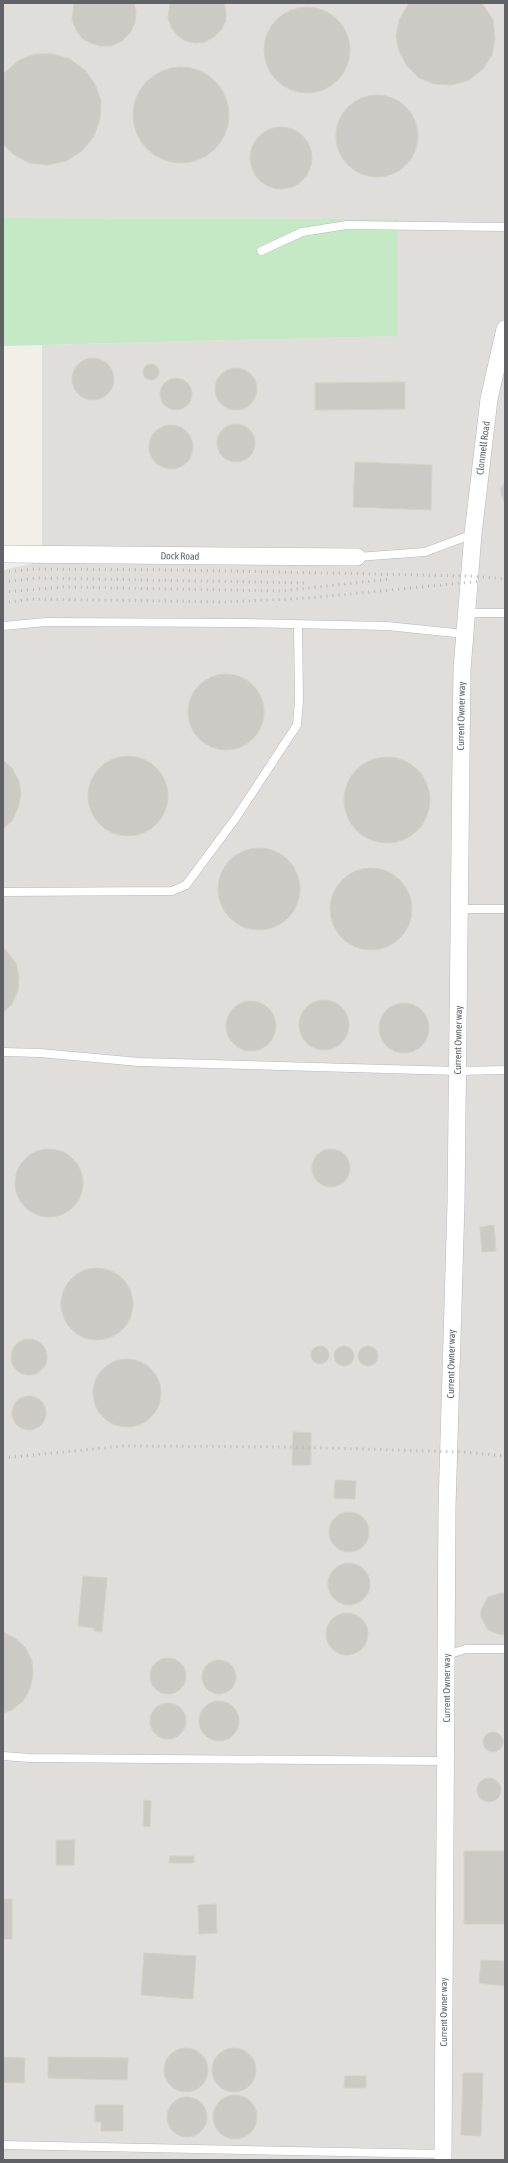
<svg xmlns="http://www.w3.org/2000/svg" width="508" height="2163" viewBox="0 0 508 2163" font-family="'Asap Condensed',sans-serif">
  <style>
    .industrial { fill: #e0deda }
    .green { fill: #c5e8c5 }
    .building { fill: #cccac5; stroke: #d6d1c6 }
    .lines { fill: none; stroke-linecap: round; stroke-linejoin: round }
    .service-casing { stroke: #b5b8bc; stroke-width: 9 }
    .minor-casing { stroke: #b5b8bc; stroke-width: 18 }
    .service { stroke: #fff; stroke-width: 8 }
    .minor { stroke: #fff; stroke-width: 17 }
    .rail { stroke: #b6b7b8; stroke-width: 3; stroke-dasharray: 1 5; stroke-linecap: butt }
    .labels { text-anchor: middle; dominant-baseline: central; stroke-width: 3; stroke-linejoin: round; paint-order: stroke }
    .street-label { font-size: 10px; fill: #5f6368; stroke: #fff }
  </style>
  <rect width="100%" height="100%" fill="#f1efe8"/>
  <path class="industrial" d="M 3,3 L 505,3 L 505,2160 L 3,2160 L 3,570 L 42,561 L 42,345 L 398,336 L 398,219 L 3,218 Z"/>
  <path class="green" d="M 3,218 L 398,219 L 398,336 L 3,346 Z"/>
  <path class="building" d="M 74,3 L 134,3 L 136,12 L 135,23 L 130,33 L 122,41 L 111,46 L 100,46 L 90,43 L 82,38 L 76,30 L 72,20 Z
    M 170,3 L 224,3 L 226,11 L 226,21 L 221,30 L 214,37 L 205,42 L 195,43 L 185,41 L 177,35 L 171,27 L 168,18 Z
    M 409,3 L 482,3 L 493,20 L 495,38 L 492,55 L 483,69 L 469,80 L 452,85 L 435,84 L 419,78 L 407,66 L 399,51 L 396,36 L 399,20 Z
    M264 50a43 43 0 1 1 86 0a43 43 0 1 1-86 0Z
    M 35,54 L 53,54 L 70,59 L 85,70 L 95,84 L 101,101 L 100,119 L 94,136 L 82,151 L 66,161 L 48,165 L 29,163 L 13,154 L 3,144 L 3,74 L 19,60 Z
    M133 115a48 48 0 1 1 96 0a48 48 0 1 1-96 0Z
    M336 136a41 41 0 1 1 82 0a41 41 0 1 1-82 0Z
    M250 158a31 31 0 1 1 62 0a31 31 0 1 1-62 0Z
    M72 379a21 21 0 1 1 42 0a21 21 0 1 1-42 0Z
    M143 372a8 8 0 1 1 16 0a8 8 0 1 1-16 0Z
    M215 389a21 21 0 1 1 42 0a21 21 0 1 1-42 0Z
    M160 394a16 16 0 1 1 32 0a16 16 0 1 1-32 0Z
    M 405,382 L 405,409 L 315,410 L 315,383 Z
    M217 443a19 19 0 1 1 38 0a19 19 0 1 1-38 0Z
    M149 447a22 22 0 1 1 44 0a22 22 0 1 1-44 0Z
    M 355,462 L 432,465 L 431,510 L 353,507 Z
    M 505,482 L 505,504 L 501,494 L 501,488 Z
    M188 712a38 38 0 1 1 76 0a38 38 0 1 1-76 0Z
    M88 796a40 40 0 1 1 80 0a40 40 0 1 1-80 0Z
    M344 800a43 43 0 1 1 86 0a43 43 0 1 1-86 0Z
    M 3,760 L 12,768 L 19,781 L 21,794 L 18,808 L 12,821 L 3,829 Z
    M218 889a41 41 0 1 1 82 0a41 41 0 1 1-82 0Z
    M330 909a41 41 0 1 1 82 0a41 41 0 1 1-82 0Z
    M 3,947 L 16,963 L 19,977 L 18,991 L 12,1004 L 3,1013 Z
    M299 1025a25 25 0 1 1 50 0a25 25 0 1 1-50 0Z
    M226 1026a25 25 0 1 1 50 0a25 25 0 1 1-50 0Z
    M379 1028a25 25 0 1 1 50 0a25 25 0 1 1-50 0Z
    M15 1183a34 34 0 1 1 68 0a34 34 0 1 1-68 0Z
    M312 1168a19 19 0 1 1 38 0a19 19 0 1 1-38 0Z
    M 494,1225 L 496,1251 L 482,1252 L 480,1227 Z
    M61 1304a36 36 0 1 1 72 0a36 36 0 1 1-72 0Z
    M11 1357a18 18 0 1 1 36 0a18 18 0 1 1-36 0Z
    M311 1355a9 9 0 1 1 18 0a9 9 0 1 1-18 0Z
    M334 1356a10 10 0 1 1 20 0a10 10 0 1 1-20 0Z
    M358 1356a10 10 0 1 1 20 0a10 10 0 1 1-20 0Z
    M93 1393a34 34 0 1 1 68 0a34 34 0 1 1-68 0Z
    M12 1413a17 17 0 1 1 34 0a17 17 0 1 1-34 0Z
    M 293,1432 L 311,1433 L 311,1465 L 292,1465 Z
    M 335,1480 L 356,1481 L 355,1499 L 334,1498 Z
    M329 1532a20 20 0 1 1 40 0a20 20 0 1 1-40 0Z
    M328 1584a21 21 0 1 1 42 0a21 21 0 1 1-42 0Z
    M 83,1576 L 107,1578 L 102,1632 L 94,1631 L 94,1628 L 78,1626 Z
    M 501,1593 L 505,1593 L 505,1634 L 501,1635 L 488,1630 L 481,1617 L 481,1610 L 488,1597 Z
    M326 1634a21 21 0 1 1 42 0a21 21 0 1 1-42 0Z
    M 3,1632 L 15,1638 L 25,1647 L 32,1661 L 33,1675 L 30,1689 L 23,1701 L 12,1710 L 3,1713 Z
    M150 1676a18 18 0 1 1 36 0a18 18 0 1 1-36 0Z
    M202 1677a17 17 0 1 1 34 0a17 17 0 1 1-34 0Z
    M199 1721a20 20 0 1 1 40 0a20 20 0 1 1-40 0Z
    M150 1721a18 18 0 1 1 36 0a18 18 0 1 1-36 0Z
    M483 1742a10 10 0 1 1 20 0a10 10 0 1 1-20 0Z
    M477 1790a12 12 0 1 1 24 0a12 12 0 1 1-24 0Z
    M 144,1800 L 151,1801 L 150,1827 L 143,1826 Z
    M 56,1840 L 75,1840 L 74,1865 L 56,1865 Z
    M 464,1851 L 505,1851 L 505,1924 L 464,1924 Z
    M 170,1856 L 194,1856 L 194,1863 L 169,1863 Z
    M 3,1899 L 12,1899 L 12,1939 L 3,1939 Z
    M 216,1904 L 217,1933 L 199,1934 L 198,1905 Z
    M 144,1953 L 196,1956 L 193,1999 L 141,1995 Z
    M 481,1960 L 505,1961 L 505,1986 L 479,1983 Z
    M212 2070a22 22 0 1 1 44 0a22 22 0 1 1-44 0Z
    M164 2070a22 22 0 1 1 44 0a22 22 0 1 1-44 0Z
    M 3,2057 L 25,2058 L 24,2083 L 3,2082 Z
    M 48,2057 L 128,2058 L 127,2080 L 48,2078 Z
    M 463,2073 L 483,2073 L 481,2136 L 461,2135 Z
    M 345,2076 L 366,2076 L 366,2088 L 344,2088 Z
    M213 2117a22 22 0 1 1 44 0a22 22 0 1 1-44 0Z
    M167 2117a20 20 0 1 1 40 0a20 20 0 1 1-40 0Z
    M 95,2105 L 123,2105 L 123,2131 L 101,2131 L 101,2122 L 95,2122 Z"/>
  <g class="lines">
    <defs>
      <path id="service" d="M 261,251 L 302,232 L 347,225 L 505,227
        M 357,557 L 425,552 L 473,534
        M 467,613 L 505,613
        M 3,626 L 46,622 L 245,623 L 387,626 L 465,634
        M 3,892 L 172,891 L 186,885 L 235,819 L 297,725 L 299,700 L 298,625
        M 459,909 L 505,909
        M 3,1052 L 40,1053 L 139,1062 L 457,1071 L 505,1070
        M 446,1655 L 466,1649 L 505,1649
        M 3,1756 L 30,1758 L 445,1761
        M 3,2145 L 443,2154"/>
      <path id="minor" d="M 3,554 L 357,557
        M 443,2160 L 447,1507 L 456,1203 L 462,669 L 473,534 L 489,399 L 505,329"/>
    </defs>
    <use href="#service" class="service-casing"/>
    <use href="#minor" class="minor-casing"/>
    <use href="#service" class="service"/>
    <use href="#minor" class="minor"/>
    <path class="rail" d="M 3,572 L 35,569 L 180,570 L 470,576 L 505,579
      M 3,582 L 38,578 L 308,583
      M 3,592 L 62,587 L 280,591 L 392,579
      M 3,603 L 31,599 L 225,602 L 310,598 L 482,581
      M 3,1458 L 124,1446 L 294,1447 L 464,1452 L 505,1456"/>
  </g>
  <g class="labels">
    <g class="street-label">
      <text transform="translate(483 448) rotate(-83)">Clonmell Road</text>
      <text transform="translate(180 556) rotate(1)">Dock Road</text>
      <text transform="translate(461 716) rotate(-89)">Current Owner way</text>
      <text transform="translate(458 1040) rotate(-89)">Current Owner way</text>
      <text transform="translate(451 1364) rotate(-89)">Current Owner way</text>
      <text transform="translate(446 1688) rotate(-90)">Current Owner way</text>
      <text transform="translate(443 2012) rotate(-90)">Current Owner way</text>
    </g>
  </g>
  <rect width="508" height="2163" fill="none" stroke="#5f6368" stroke-width="8"/>
</svg>
